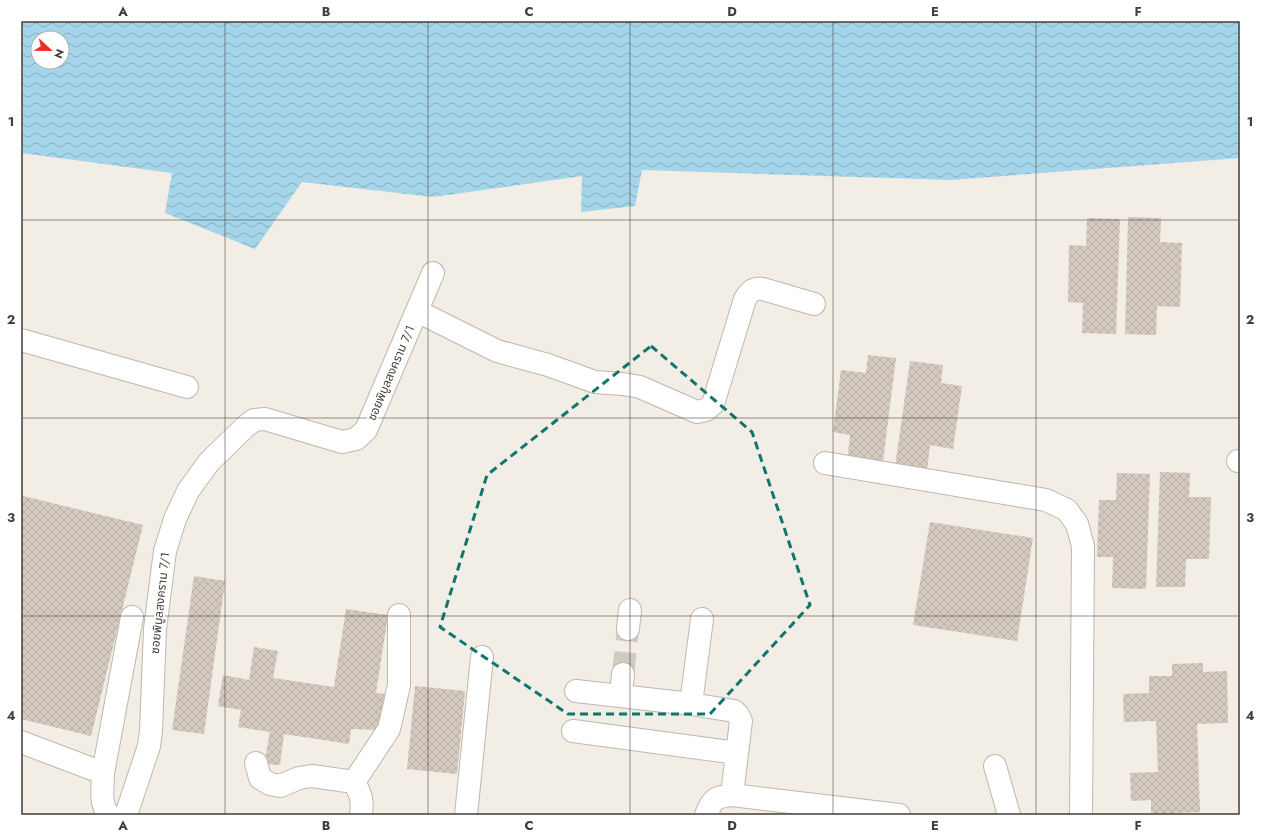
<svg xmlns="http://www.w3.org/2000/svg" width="1261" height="836" viewBox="0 0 1261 836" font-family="Jost,'Noto Sans Thai',sans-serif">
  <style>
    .water { fill: url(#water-waves); fill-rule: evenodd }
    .building { fill: url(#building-cross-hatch) }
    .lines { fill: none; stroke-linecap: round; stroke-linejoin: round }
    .minor-tunnel { stroke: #cfcac2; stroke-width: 22; stroke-dasharray: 22 11; stroke-linecap: butt }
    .minor-casing { stroke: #bfb7ac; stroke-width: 24 }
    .minor { stroke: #fff; stroke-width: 22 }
    .marked { fill: none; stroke: #0f766e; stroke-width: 3; stroke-dasharray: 8 5; stroke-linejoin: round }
    .grid { fill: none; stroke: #443d35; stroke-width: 1; stroke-opacity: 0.55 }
    .labels { text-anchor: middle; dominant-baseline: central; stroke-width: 4; stroke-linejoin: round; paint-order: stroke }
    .street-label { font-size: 12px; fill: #443d35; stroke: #fff }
    .neatline { fill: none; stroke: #443d35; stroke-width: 1.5 }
    .grid-label { font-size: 13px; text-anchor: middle; font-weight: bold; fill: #443d35 }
  </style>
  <defs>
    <pattern id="water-waves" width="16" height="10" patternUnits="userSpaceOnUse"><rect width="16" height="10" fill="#a5d5eb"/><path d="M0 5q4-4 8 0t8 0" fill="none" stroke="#88aebf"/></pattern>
    <pattern id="building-cross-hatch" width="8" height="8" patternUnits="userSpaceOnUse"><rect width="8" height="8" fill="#d5cabf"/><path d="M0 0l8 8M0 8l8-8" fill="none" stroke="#b8aea5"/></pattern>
  </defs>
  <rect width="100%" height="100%" fill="#f2ede5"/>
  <path class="water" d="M 21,21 L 1240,21 L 1240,158 L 951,180 L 642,170 L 635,206 L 581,212 L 582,176 L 433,197 L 302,182 L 255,249 L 165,213 L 172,173 L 21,153 ZM 38,38 L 62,38 L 62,62 L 38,62 Z"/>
  <path class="building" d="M 1128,217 L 1161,218 L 1160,242 L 1182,243 L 1180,307 L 1157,306 L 1156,335 L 1125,334 Z
    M 1087,218 L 1120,219 L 1116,334 L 1082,333 L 1083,303 L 1068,302 L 1069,245 L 1086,246 Z
    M 868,355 L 896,358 L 882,469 L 847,464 L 850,435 L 833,432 L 841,370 L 866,373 Z
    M 910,361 L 943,365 L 941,383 L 962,386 L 953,449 L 930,445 L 927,471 L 895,467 Z
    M 1160,472 L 1190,473 L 1189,497 L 1211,497 L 1209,559 L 1186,559 L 1185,587 L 1156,587 Z
    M 1117,473 L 1150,474 L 1146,589 L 1112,588 L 1113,557 L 1097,557 L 1099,500 L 1116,500 Z
    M 23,496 L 143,525 L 91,736 L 21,719 L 21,505 Z
    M 930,522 L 1033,538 L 1017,641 L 913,625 Z
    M 194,576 L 225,581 L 204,734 L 172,730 Z
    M 346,609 L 388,615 L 376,693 L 388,694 L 379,730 L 351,729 L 349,744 L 284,734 L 280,765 L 264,764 L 270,732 L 238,727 L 241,710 L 218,706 L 223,675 L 249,680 L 254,647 L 278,651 L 273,678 L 334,687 Z
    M 1203,663 L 1203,672 L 1227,671 L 1228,723 L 1197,724 L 1200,812 L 1151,814 L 1151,800 L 1131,801 L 1130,773 L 1158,772 L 1156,721 L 1124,722 L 1123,694 L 1149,693 L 1149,676 L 1172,676 L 1172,664 Z
    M 415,686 L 465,691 L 457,774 L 407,769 Z"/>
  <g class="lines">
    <path class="minor-tunnel" d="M 623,674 L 628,629"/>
    <defs>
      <path id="minor" d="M 417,311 L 497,351 L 548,365 L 595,382 L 623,384 L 640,387 L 697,412 L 706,410 L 713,404 L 745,299 C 750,291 753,288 763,289 L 814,304
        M 21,340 L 187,387
        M 1238,461 L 1240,461
        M 825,463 L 1046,500 L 1067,510 L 1077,524 L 1083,546 L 1081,815
        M 628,629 L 630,610
        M 576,691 L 691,704 L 734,711 L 738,715 L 741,721 L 732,795
        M 621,695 L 623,674
        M 691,704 L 702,619
        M 573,731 L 737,753
        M 21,742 L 103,773 C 103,787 99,804 109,815
        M 256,763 L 260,778 L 270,784 L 280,786 L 299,778 L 312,776 L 354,782 C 361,795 363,800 361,815
        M 995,766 L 1009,815
        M 103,773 L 132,617
        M 354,782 L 389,729 L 393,712 L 399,685 L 399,615
        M 126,815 L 149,746 L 151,731 L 155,629 L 165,551 L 175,519 L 188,491 L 209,462 L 245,427 L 254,420 L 265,419 L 342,442 L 356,439 L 366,430 L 433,273
        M 466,815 L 482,657
        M 706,815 C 713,799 714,797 732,795 L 899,815"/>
    </defs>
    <use href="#minor" class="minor-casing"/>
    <use href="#minor" class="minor"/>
  </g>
  <path class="marked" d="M 651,346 L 752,432 L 810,605 L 710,714 L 568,714 L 440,627 L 487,475 Z"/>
  <path class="grid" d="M 225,21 L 225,815M 428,21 L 428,815M 630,21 L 630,815M 833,21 L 833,815M 1036,21 L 1036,815M 21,220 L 1240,220M 21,418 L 1240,418M 21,616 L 1240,616"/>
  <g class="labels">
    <g class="street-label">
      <text transform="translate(391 373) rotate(-67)">ซอยพิบูลสงคราม 7/1</text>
      <text transform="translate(160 603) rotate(-84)">ซอยพิบูลสงคราม 7/1</text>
    </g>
  </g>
  <rect width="1261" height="836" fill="none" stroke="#ffffff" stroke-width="44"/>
  <g transform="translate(50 50) rotate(112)"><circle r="19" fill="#ffffff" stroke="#b4b1ae"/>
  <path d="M0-3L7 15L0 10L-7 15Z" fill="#ed2d21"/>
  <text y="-6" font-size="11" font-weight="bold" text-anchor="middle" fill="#443d35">N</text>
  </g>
  <rect x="22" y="22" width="1217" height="792" class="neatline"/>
  <g class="grid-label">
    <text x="123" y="16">A</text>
    <text x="326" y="16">B</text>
    <text x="529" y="16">C</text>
    <text x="732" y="16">D</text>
    <text x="935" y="16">E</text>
    <text x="1138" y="16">F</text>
    <text x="11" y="126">1</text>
    <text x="1250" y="126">1</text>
    <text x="11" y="324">2</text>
    <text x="1250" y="324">2</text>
    <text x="11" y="522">3</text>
    <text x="1250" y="522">3</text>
    <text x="11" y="720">4</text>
    <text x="1250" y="720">4</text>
    <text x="123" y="830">A</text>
    <text x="326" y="830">B</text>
    <text x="529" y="830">C</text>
    <text x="732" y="830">D</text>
    <text x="935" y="830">E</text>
    <text x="1138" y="830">F</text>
  </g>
</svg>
